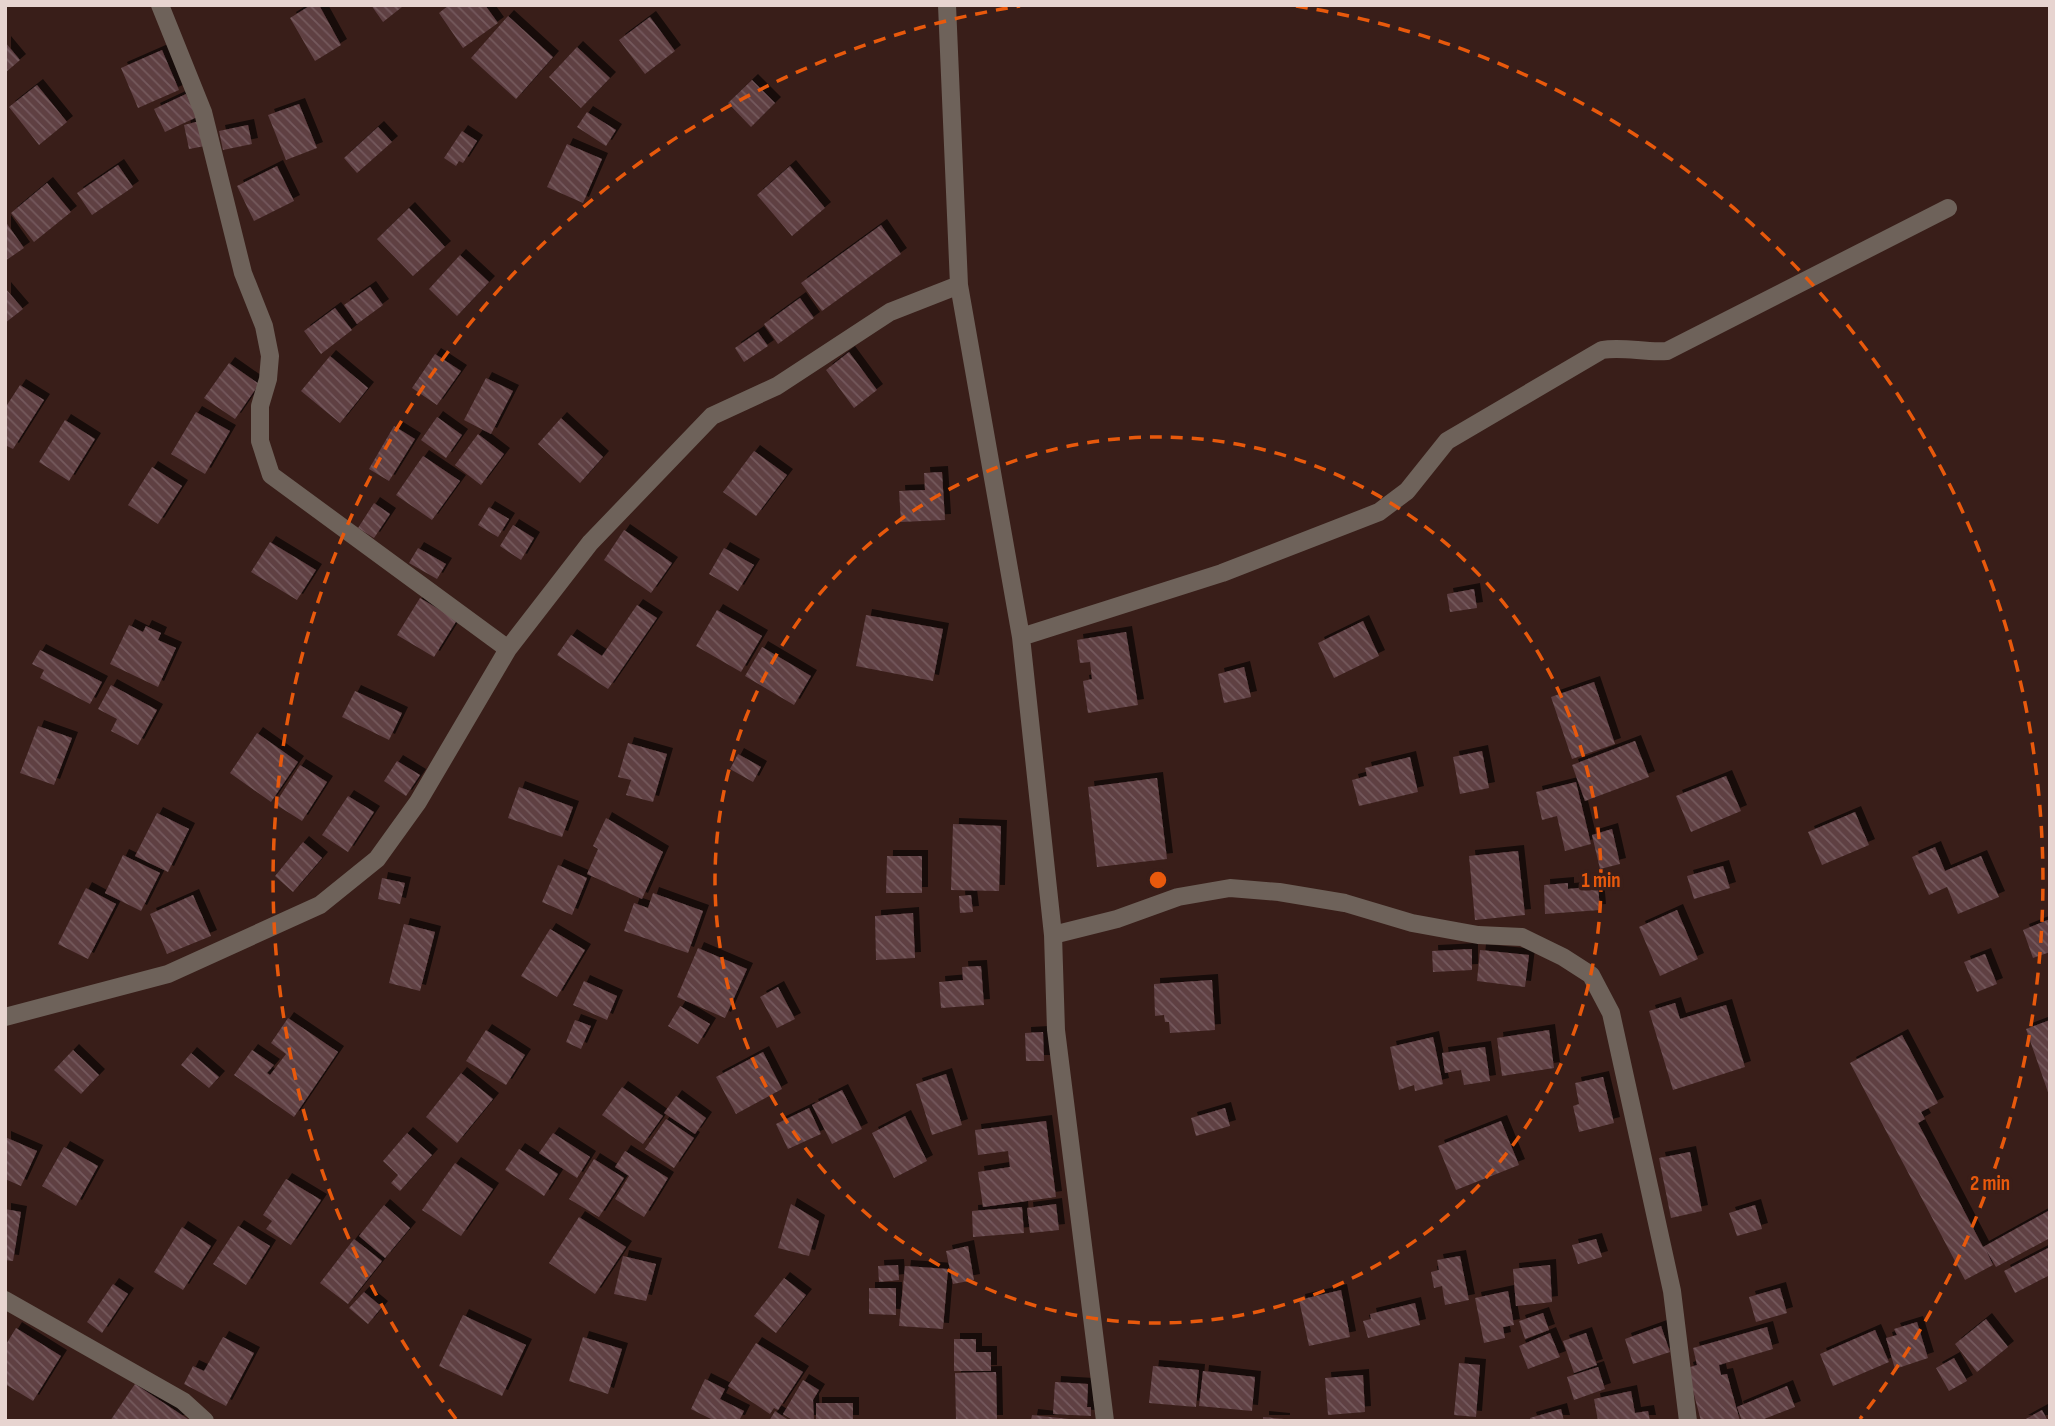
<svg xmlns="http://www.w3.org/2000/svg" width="2055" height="1426" viewBox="0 0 2055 1426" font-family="'Sofia Sans Condensed',sans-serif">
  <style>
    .building { fill: url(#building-back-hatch); filter: url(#shadow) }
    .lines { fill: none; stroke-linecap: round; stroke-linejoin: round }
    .minor { stroke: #6e625a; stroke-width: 18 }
    .ring { fill: none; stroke: #e8590c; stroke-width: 3.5; stroke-dasharray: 12 9 }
    .centre { fill: #e8590c; stroke: #391e19; stroke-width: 3.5 }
    .ring-label { font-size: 21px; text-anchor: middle; font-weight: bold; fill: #e8590c; stroke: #391e19; stroke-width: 7; stroke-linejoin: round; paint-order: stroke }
  </style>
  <defs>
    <pattern id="building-back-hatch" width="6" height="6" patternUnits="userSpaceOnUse" patternTransform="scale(1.75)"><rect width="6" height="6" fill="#5e3f43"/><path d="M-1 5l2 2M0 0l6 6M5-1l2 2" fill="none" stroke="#755a5d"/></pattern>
    <filter id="shadow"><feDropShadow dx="6" dy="-6" stdDeviation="0" flood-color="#0009"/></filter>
  </defs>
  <rect width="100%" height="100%" fill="#391e19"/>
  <path class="building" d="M 311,5 L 319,5 L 341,45 L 315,61 L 290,18 Z
    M 371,5 L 400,5 L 402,7 L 383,22 Z
    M 449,5 L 485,5 L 498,23 L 463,48 L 439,13 Z
    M 508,16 L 553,57 L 516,99 L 471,58 Z
    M 650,17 L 675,51 L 645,74 L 619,40 Z
    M 5,42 L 20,60 L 5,73 Z
    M 577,47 L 610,78 L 581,108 L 549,77 Z
    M 162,50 L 179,90 L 138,108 L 121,68 Z
    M 752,80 L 775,103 L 751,127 L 728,103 Z
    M 37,85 L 67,122 L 39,145 L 9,107 Z
    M 186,94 L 197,117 L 165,132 L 154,109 Z
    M 299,104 L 317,148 L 286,160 L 268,115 Z
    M 587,112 L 616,130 L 606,146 L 577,127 Z
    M 200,121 L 205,146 L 189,149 L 184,125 Z
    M 248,125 L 252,144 L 223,150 L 219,131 Z
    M 378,127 L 392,142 L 357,173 L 344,158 Z
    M 462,131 L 477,141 L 463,163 L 459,161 L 456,166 L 444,158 Z
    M 567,144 L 602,159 L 583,203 L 547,187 Z
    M 118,165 L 133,187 L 92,215 L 77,193 Z
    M 277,166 L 294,201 L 254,221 L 237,186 Z
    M 790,166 L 825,208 L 792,236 L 757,195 Z
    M 47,183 L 71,212 L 34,242 L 11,213 Z
    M 409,208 L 445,247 L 413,276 L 377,239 Z
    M 5,221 L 24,248 L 5,261 Z
    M 881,225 L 901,254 L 822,311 L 801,283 Z
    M 460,255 L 489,282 L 457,316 L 429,289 Z
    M 370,287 L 383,305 L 357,324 L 344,305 Z
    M 5,288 L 23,309 L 5,323 Z
    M 800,298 L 814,318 L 778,344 L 764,324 Z
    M 335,308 L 352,330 L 321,354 L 304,331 Z
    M 758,332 L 768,346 L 744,362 L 735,348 Z
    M 849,352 L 877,390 L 854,408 L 826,370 Z
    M 435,354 L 461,371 L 437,405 L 412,388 Z
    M 330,356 L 368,388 L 340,423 L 301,391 Z
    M 229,363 L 259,384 L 235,419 L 204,398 Z
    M 486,378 L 513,391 L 491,434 L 464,420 Z
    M 20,385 L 44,400 L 13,449 L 5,445 L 5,408 Z
    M 196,412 L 230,431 L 205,474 L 171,454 Z
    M 437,417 L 462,435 L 446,458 L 421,440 Z
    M 561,418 L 603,457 L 580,483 L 538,444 Z
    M 65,420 L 95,439 L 69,481 L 39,462 Z
    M 394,426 L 415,439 L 389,481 L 369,469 Z
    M 478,434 L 504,454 L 481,485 L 455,465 Z
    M 754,451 L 787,475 L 756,516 L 723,492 Z
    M 423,456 L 460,481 L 432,520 L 396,495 Z
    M 152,467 L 182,486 L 158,524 L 128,505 Z
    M 942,472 L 945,520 L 901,522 L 899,491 L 925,490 L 924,473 Z
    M 374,503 L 390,514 L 374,538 L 358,528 Z
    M 489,507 L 509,519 L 498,537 L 478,525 Z
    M 513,525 L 534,538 L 521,560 L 500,546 Z
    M 624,530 L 672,563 L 651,593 L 604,560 Z
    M 270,542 L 316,570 L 297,600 L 251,572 Z
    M 418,548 L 446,564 L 437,579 L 409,563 Z
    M 724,548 L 754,565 L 738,591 L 709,574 Z
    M 1474,589 L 1477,608 L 1450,612 L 1447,594 Z
    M 420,598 L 457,620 L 434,657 L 397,635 Z
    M 637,605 L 657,618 L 608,689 L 557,655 L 571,635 L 602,656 Z
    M 717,610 L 762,636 L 741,672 L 696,646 Z
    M 866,615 L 943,629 L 933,681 L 856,666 Z
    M 1363,621 L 1379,656 L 1334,678 L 1318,643 Z
    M 129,625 L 143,632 L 146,626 L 161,633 L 158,640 L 176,648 L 158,687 L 110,664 Z
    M 1126,632 L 1138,705 L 1088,713 L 1083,681 L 1092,679 L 1090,662 L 1080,663 L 1077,640 Z
    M 762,647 L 811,676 L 794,705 L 745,676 Z
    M 40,650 L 102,682 L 90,704 L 40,678 L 44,670 L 32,664 Z
    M 1244,667 L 1251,697 L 1224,703 L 1218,674 Z
    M 1594,682 L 1615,744 L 1572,759 L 1551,697 Z
    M 111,685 L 157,710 L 138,745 L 111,731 L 117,719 L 98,709 Z
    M 355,691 L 402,713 L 389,740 L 342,717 Z
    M 38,726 L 72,738 L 54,785 L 20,773 Z
    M 257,733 L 298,762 L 271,802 L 230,773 Z
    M 1635,741 L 1649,777 L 1585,801 L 1572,765 Z
    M 628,743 L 667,754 L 653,802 L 626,795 L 631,780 L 618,777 Z
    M 1482,751 L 1489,788 L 1460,794 L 1453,757 Z
    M 738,754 L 761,767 L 753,782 L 730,769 Z
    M 1410,757 L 1418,792 L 1359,806 L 1352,780 L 1367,776 L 1365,768 Z
    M 397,761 L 420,775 L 406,796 L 384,781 Z
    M 300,765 L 327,782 L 302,821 L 275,804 Z
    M 1726,776 L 1741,811 L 1691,832 L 1676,796 Z
    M 1157,778 L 1167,859 L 1097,867 L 1088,787 Z
    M 1576,782 L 1591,844 L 1565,851 L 1557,816 L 1542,820 L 1536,792 Z
    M 519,787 L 573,807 L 562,837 L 508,818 Z
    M 348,796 L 374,812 L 348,852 L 322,835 Z
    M 1855,812 L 1869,845 L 1822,865 L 1808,832 Z
    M 157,813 L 189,829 L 168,872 L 135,856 Z
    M 606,818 L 663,852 L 642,899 L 587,874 L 598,849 L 593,846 Z
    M 953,824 L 1001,826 L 999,891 L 951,890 Z
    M 1612,829 L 1620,864 L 1600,869 L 1592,835 Z
    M 303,842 L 322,858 L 293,892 L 275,876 Z
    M 1935,847 L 1945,871 L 1981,856 L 1999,897 L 1958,914 L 1947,887 L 1929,895 L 1912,857 Z
    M 1518,851 L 1525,915 L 1475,920 L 1469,856 Z
    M 123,855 L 160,873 L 141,911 L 105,893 Z
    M 887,856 L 922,856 L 922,893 L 886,893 Z
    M 558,865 L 587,878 L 572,915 L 542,902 Z
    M 1723,866 L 1730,888 L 1694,899 L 1687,876 Z
    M 382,878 L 405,883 L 400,904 L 378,899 Z
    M 1568,883 L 1568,889 L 1598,886 L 1600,910 L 1545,914 L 1544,885 Z
    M 86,888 L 116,904 L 88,959 L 58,944 Z
    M 653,893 L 703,911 L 688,953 L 624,931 L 634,903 L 648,908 Z
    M 193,895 L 211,936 L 167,954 L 150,914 Z
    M 971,895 L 973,912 L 960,913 L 959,896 Z
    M 1677,910 L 1698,959 L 1660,976 L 1639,927 Z
    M 913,913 L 915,958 L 876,960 L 875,916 Z
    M 2050,919 L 2050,952 L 2033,958 L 2023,930 Z
    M 404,924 L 435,932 L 420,991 L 389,983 Z
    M 550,929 L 585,950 L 557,997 L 521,976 Z
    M 698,948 L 747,969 L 725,1018 L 677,997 Z
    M 1472,949 L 1472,970 L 1433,972 L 1432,951 Z
    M 1480,950 L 1529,955 L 1525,987 L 1477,981 Z
    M 1985,954 L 1997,984 L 1977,992 L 1964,962 Z
    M 981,966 L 984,1005 L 941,1008 L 939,982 L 963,980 L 962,967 Z
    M 1212,980 L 1215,1030 L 1170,1033 L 1169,1022 L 1165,1022 L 1164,1015 L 1155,1016 L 1154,984 Z
    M 584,981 L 617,996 L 607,1020 L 573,1005 Z
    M 778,987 L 795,1019 L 777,1028 L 760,997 Z
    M 1675,1003 L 1680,1019 L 1726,1005 L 1745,1067 L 1673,1090 L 1649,1011 Z
    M 680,1006 L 710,1024 L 698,1044 L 668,1026 Z
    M 288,1018 L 338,1052 L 294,1117 L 234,1075 L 252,1050 L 274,1065 L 267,1073 L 270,1075 L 286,1054 L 271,1043 Z
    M 575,1020 L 591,1026 L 581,1049 L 566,1042 Z
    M 2050,1020 L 2050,1095 L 2049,1095 L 2026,1029 Z
    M 486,1030 L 525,1055 L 506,1085 L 466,1061 Z
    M 1549,1030 L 1554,1068 L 1502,1076 L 1497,1038 Z
    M 1043,1032 L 1044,1061 L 1026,1061 L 1025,1033 Z
    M 1902,1035 L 1938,1103 L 1921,1112 L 1925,1119 L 1918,1123 L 1983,1247 L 2050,1210 L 2050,1238 L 1996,1267 L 1986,1250 L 1993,1265 L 1965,1280 L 1850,1063 Z
    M 1433,1037 L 1443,1084 L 1415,1091 L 1414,1085 L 1399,1090 L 1390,1047 Z
    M 1485,1047 L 1490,1081 L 1464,1085 L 1461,1070 L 1445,1073 L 1442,1053 Z
    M 73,1050 L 99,1075 L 81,1094 L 54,1070 Z
    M 763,1052 L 782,1089 L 736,1114 L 716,1077 Z
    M 191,1053 L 219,1077 L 209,1088 L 181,1065 Z
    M 461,1073 L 493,1099 L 457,1143 L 426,1117 Z
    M 946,1074 L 962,1125 L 932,1135 L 916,1084 Z
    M 1603,1077 L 1614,1123 L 1579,1132 L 1573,1106 L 1579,1104 L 1575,1083 Z
    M 622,1087 L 663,1116 L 643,1144 L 602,1115 Z
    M 842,1090 L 862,1129 L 832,1144 L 812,1105 Z
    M 676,1096 L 706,1118 L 695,1134 L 664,1113 Z
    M 809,1108 L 821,1134 L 788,1149 L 776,1124 Z
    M 1225,1108 L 1230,1126 L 1196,1136 L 1191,1118 Z
    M 905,1116 L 927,1161 L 894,1178 L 872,1133 Z
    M 666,1119 L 694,1138 L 674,1168 L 645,1149 Z
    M 1046,1121 L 1056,1197 L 983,1207 L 978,1172 L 1010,1167 L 1008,1151 L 978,1155 L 975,1130 Z
    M 1501,1121 L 1519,1165 L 1456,1190 L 1438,1146 Z
    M 407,1133 L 432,1155 L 400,1191 L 391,1183 L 398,1175 L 383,1161 Z
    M 553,1133 L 590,1157 L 577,1178 L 539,1153 Z
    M 5,1137 L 37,1151 L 21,1186 L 5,1179 Z
    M 64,1147 L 98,1166 L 76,1206 L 42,1186 Z
    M 519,1149 L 558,1174 L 544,1196 L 505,1170 Z
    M 625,1151 L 668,1178 L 644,1217 L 615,1199 L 629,1176 L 615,1167 Z
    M 1690,1152 L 1702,1211 L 1671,1218 L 1659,1158 Z
    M 594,1159 L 624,1178 L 599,1217 L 569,1199 Z
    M 455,1163 L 493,1189 L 461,1236 L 422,1210 Z
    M 286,1179 L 321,1200 L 291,1245 L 266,1229 L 272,1221 L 263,1215 Z
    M 791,1204 L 819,1221 L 809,1256 L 778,1248 Z
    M 1056,1204 L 1059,1230 L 1030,1233 L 1027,1208 Z
    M 384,1205 L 410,1228 L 385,1258 L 359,1236 Z
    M 1755,1205 L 1762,1229 L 1737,1236 L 1729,1213 Z
    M 1022,1207 L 1024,1233 L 973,1237 L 972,1211 Z
    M 5,1209 L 21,1212 L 13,1261 L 5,1260 Z
    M 579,1217 L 626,1247 L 595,1294 L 549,1263 Z
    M 238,1226 L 270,1246 L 246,1285 L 213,1264 Z
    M 182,1227 L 211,1246 L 183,1290 L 154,1272 Z
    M 354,1239 L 382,1261 L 348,1304 L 320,1283 Z
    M 1596,1239 L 1602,1257 L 1578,1264 L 1572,1245 Z
    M 968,1246 L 974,1280 L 953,1284 L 946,1251 Z
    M 2050,1247 L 2050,1275 L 2015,1293 L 2004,1271 Z
    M 623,1256 L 656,1264 L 646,1301 L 614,1294 Z
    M 1460,1256 L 1469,1300 L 1445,1305 L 1442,1286 L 1434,1288 L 1431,1272 L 1439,1270 L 1437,1260 Z
    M 898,1265 L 899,1280 L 879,1282 L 878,1266 Z
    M 1550,1265 L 1552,1302 L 1516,1306 L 1513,1269 Z
    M 905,1266 L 948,1269 L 943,1329 L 899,1326 Z
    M 784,1278 L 806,1295 L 776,1333 L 754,1316 Z
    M 113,1284 L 128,1294 L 102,1333 L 87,1322 Z
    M 869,1288 L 896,1288 L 896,1315 L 869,1314 Z
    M 1780,1288 L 1787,1313 L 1756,1322 L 1749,1297 Z
    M 1341,1290 L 1350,1337 L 1309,1346 L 1299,1300 Z
    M 1508,1291 L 1514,1325 L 1503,1327 L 1505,1338 L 1484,1343 L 1475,1298 Z
    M 364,1292 L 382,1307 L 368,1324 L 349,1308 Z
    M 1415,1303 L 1420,1325 L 1368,1338 L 1363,1321 L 1371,1319 L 1370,1314 Z
    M 1543,1313 L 1549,1330 L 1525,1339 L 1519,1321 Z
    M 463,1315 L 526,1345 L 502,1396 L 439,1366 Z
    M 1986,1319 L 2008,1347 L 1977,1372 L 1955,1344 Z
    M 1917,1322 L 1928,1358 L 1895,1369 L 1886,1338 L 1897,1335 L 1894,1329 Z
    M 1661,1326 L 1670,1352 L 1633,1364 L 1625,1339 Z
    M 1767,1327 L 1773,1349 L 1719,1365 L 1721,1375 L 1727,1374 L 1740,1421 L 1701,1421 L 1687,1368 L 1697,1365 L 1693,1348 Z
    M 16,1328 L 61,1356 L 33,1401 L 5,1384 L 5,1346 Z
    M 1875,1330 L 1889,1362 L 1833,1386 L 1820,1354 Z
    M 1550,1333 L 1560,1357 L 1528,1369 L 1519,1346 Z
    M 1586,1333 L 1597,1365 L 1574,1373 L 1563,1341 Z
    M 223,1337 L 254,1353 L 226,1406 L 184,1384 L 193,1366 L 204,1371 Z
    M 583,1337 L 622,1349 L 608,1394 L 569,1381 Z
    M 954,1339 L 976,1339 L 976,1352 L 991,1352 L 991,1371 L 954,1371 Z
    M 756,1343 L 803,1372 L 778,1410 L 774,1408 L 770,1414 L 728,1386 Z
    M 1954,1358 L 1967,1381 L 1949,1391 L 1936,1368 Z
    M 1459,1363 L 1480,1365 L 1476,1417 L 1454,1415 Z
    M 1153,1366 L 1199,1370 L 1196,1407 L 1149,1403 Z
    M 1598,1367 L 1605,1389 L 1574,1400 L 1567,1377 Z
    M 1203,1371 L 1255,1377 L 1252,1411 L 1199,1406 Z
    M 996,1372 L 997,1421 L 956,1421 L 955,1373 Z
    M 1363,1375 L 1365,1412 L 1328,1415 L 1325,1378 Z
    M 705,1379 L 725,1389 L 720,1399 L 744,1411 L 739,1421 L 715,1421 L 691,1409 Z
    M 803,1380 L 819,1390 L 813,1400 L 814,1421 L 794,1421 L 783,1414 Z
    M 1055,1382 L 1088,1384 L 1087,1407 L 1091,1407 L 1091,1416 L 1053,1414 Z
    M 135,1384 L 191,1421 L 110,1421 Z
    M 1787,1386 L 1795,1407 L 1759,1421 L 1742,1421 L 1737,1407 Z
    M 1631,1391 L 1635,1413 L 1648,1411 L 1650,1421 L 1598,1421 L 1594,1399 Z
    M 816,1403 L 853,1403 L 853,1421 L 816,1421 Z
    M 1561,1409 L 1564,1421 L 1531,1421 L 1530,1418 Z
    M 2042,1410 L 2048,1421 L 2022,1421 Z
    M 775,1411 L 790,1421 L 769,1421 Z
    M 1032,1415 L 1069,1419 L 1069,1421 L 1031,1421 Z
    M 1263,1417 L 1284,1419 L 1284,1421 L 1263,1421 Z"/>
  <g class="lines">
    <path class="minor" d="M 160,5 L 203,112 L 243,273 L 264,326 L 270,356 L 268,379 L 260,406 L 260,441 L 271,475 L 508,649
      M 947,5 L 959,285 L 1021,637 L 1053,935 L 1056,1030 L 1105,1421
      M 1021,637 L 1222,573 L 1379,512 L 1407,491 L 1447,441 L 1602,350 C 1623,346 1645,353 1667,351 L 1948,208
      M 1053,935 L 1117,919 L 1178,897 L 1230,888 L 1279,892 L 1345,903 L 1412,923 L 1478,935 L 1522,937 L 1563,957 L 1591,975 L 1611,1013 L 1672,1291 L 1688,1421
      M 5,1017 L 168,974 L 320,905 L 377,859 L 418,802 L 508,649 L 590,543 L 712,416 L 777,386 L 890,312 L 959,285
      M 5,1300 L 183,1401 L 205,1421"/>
  </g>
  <g class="ring">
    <circle cx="1158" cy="880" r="443"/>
    <path d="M456 1419A885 885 0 0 1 1020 6M1296 6A885 885 0 0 1 1860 1419"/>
  </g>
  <circle cx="1158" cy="880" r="10" class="centre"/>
  <g class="ring-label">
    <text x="1601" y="887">1 min</text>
    <text x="1990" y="1190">2 min</text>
  </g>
  <rect width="2055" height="1426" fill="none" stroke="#e7d4d0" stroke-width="14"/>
</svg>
